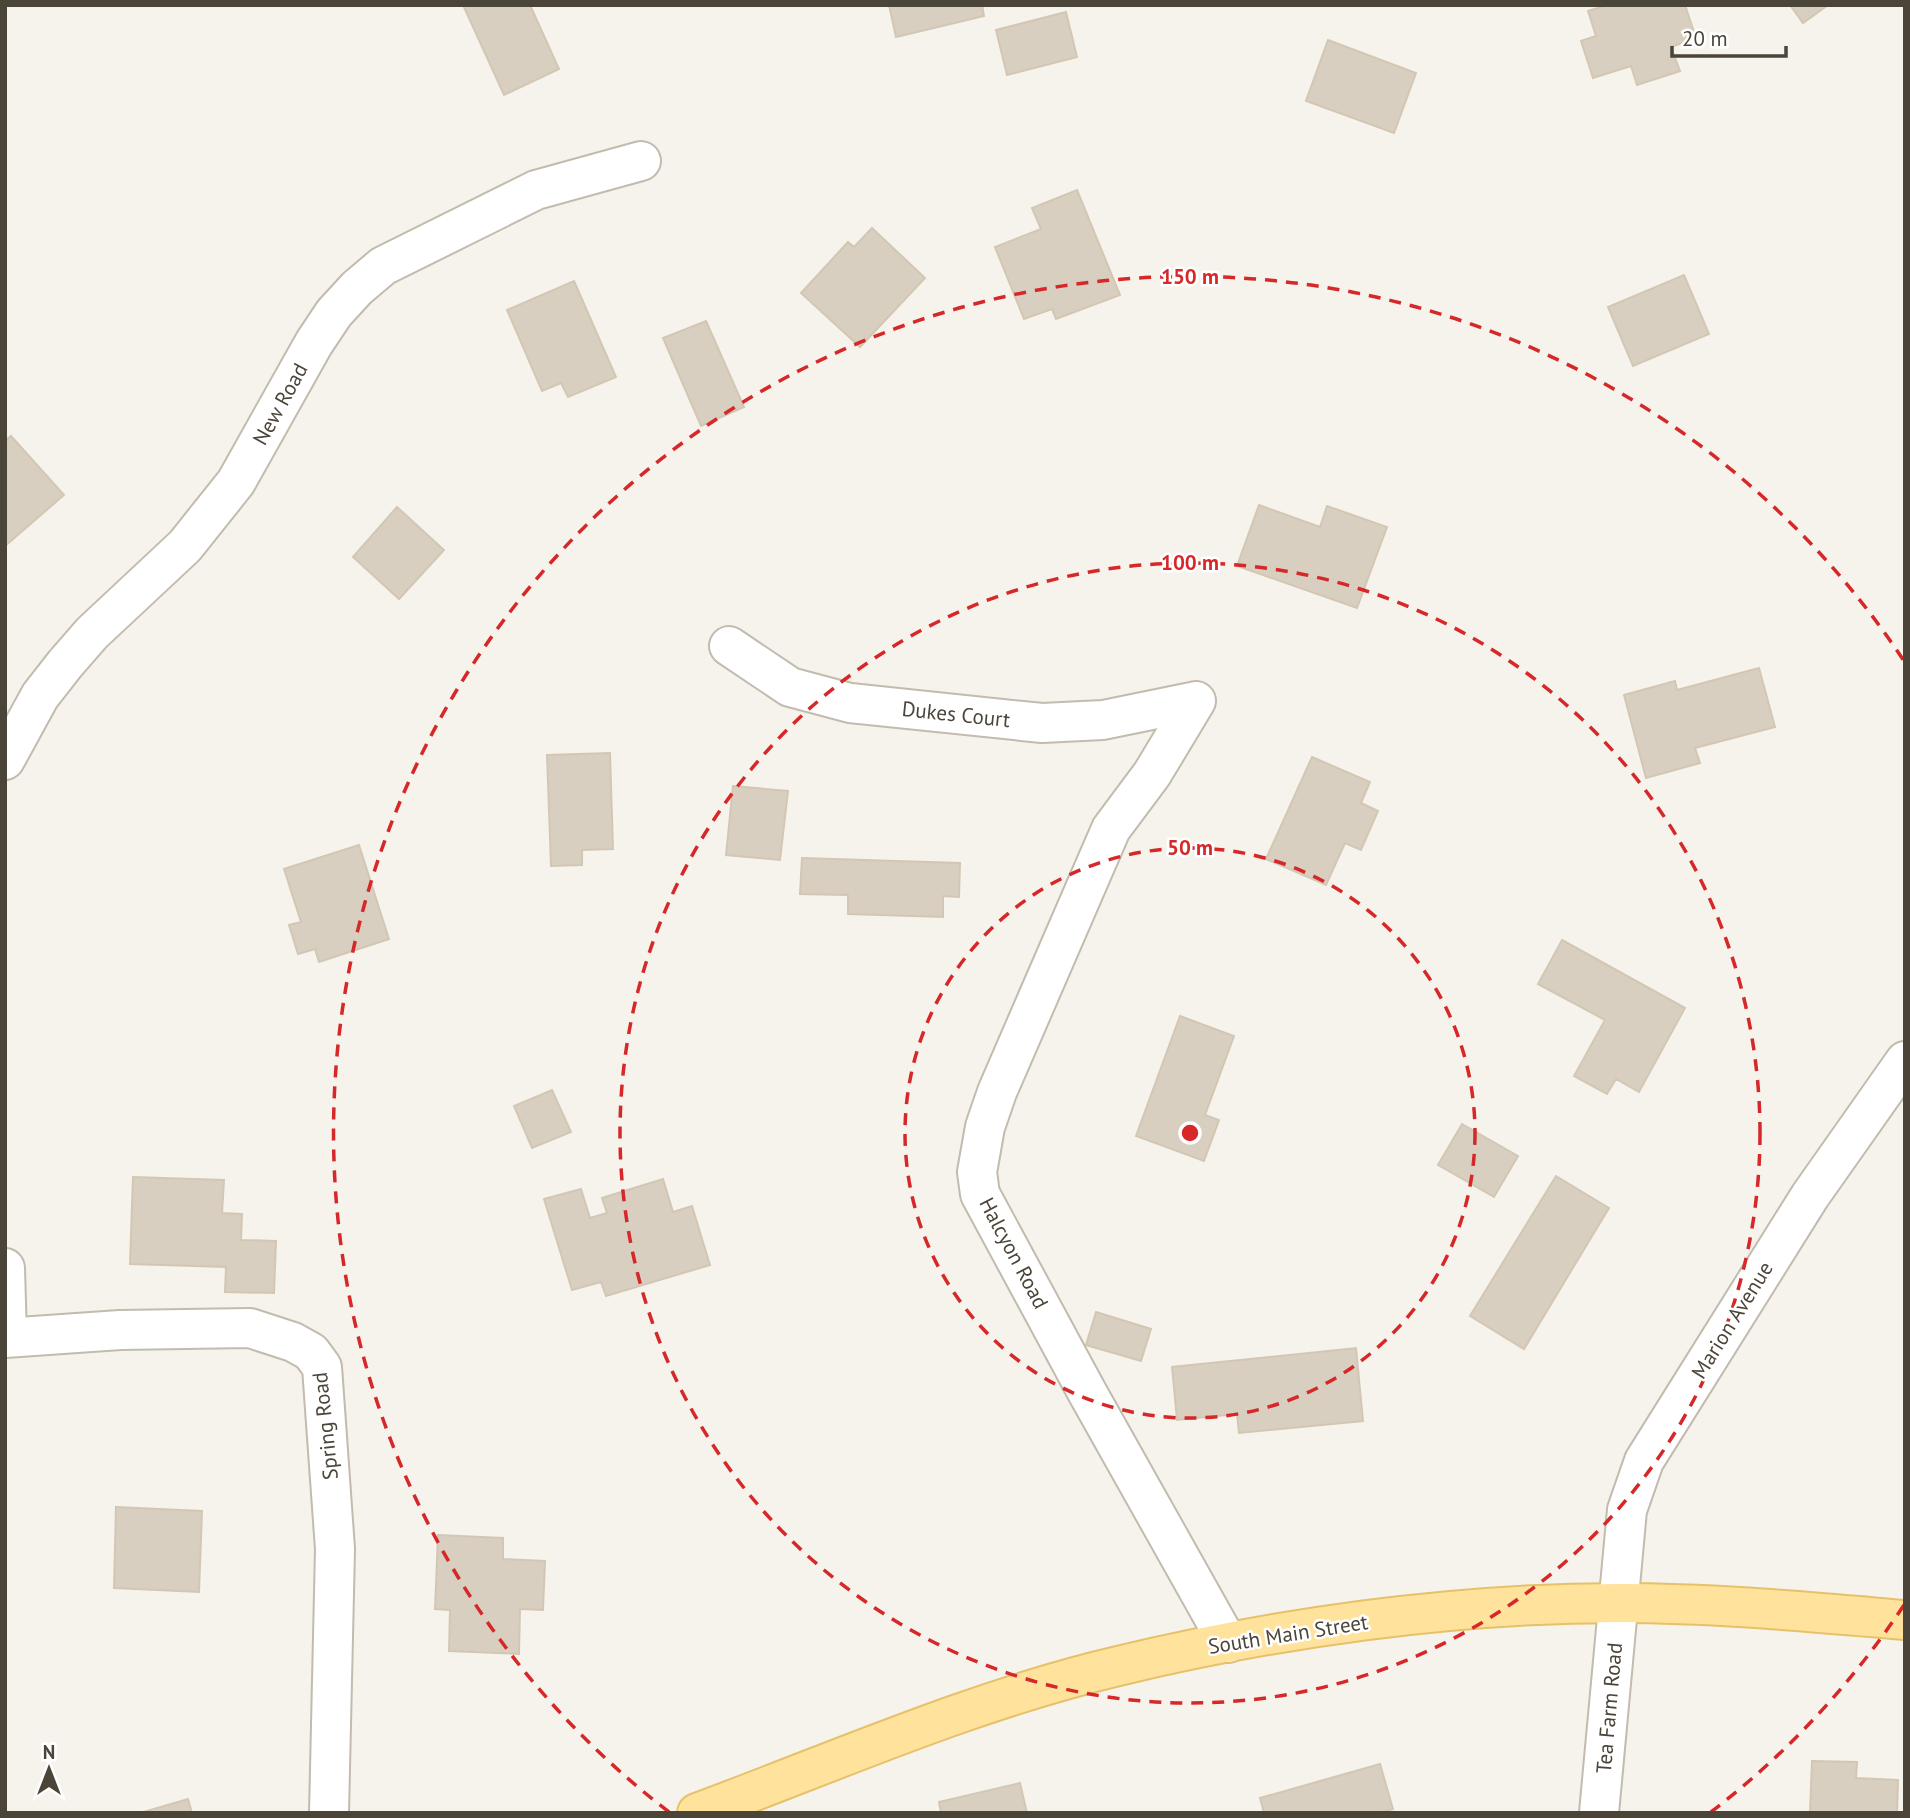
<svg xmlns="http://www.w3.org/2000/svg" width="1910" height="1818" viewBox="0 0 1910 1818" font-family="'PT Sans',sans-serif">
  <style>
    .building { fill: #d8cfc1; stroke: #d3c7b4; stroke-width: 2 }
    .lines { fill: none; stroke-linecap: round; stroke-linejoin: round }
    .minor-casing { stroke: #c2bbae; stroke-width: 42 }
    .major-casing { stroke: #e6c16a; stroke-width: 42 }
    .minor { stroke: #fff; stroke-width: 38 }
    .major { stroke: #ffe39c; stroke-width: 38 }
    .ring { fill: none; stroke: #d62828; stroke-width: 3.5; stroke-dasharray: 12 9 }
    .labels { text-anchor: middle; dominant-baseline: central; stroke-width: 5; stroke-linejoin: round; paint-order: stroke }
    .street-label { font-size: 21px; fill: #4b4439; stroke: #fff }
    .centre { fill: #d62828; stroke: #fff; stroke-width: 3.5 }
    .ring-label { font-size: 21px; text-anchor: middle; font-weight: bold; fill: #d62828; stroke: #fff; stroke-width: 5; stroke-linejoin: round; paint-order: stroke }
  </style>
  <rect width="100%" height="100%" fill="#f6f3ec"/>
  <path class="building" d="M 463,5 L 530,5 L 559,69 L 504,95 Z
    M 889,5 L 982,5 L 984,16 L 896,37 Z
    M 1607,5 L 1685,5 L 1696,38 L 1671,47 L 1680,71 L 1637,85 L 1631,66 L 1593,78 L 1581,41 L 1596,36 L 1588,11 Z
    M 1790,5 L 1828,5 L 1803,23 Z
    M 1066,12 L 1077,57 L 1007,75 L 996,30 Z
    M 1328,40 L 1416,73 L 1394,133 L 1306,101 Z
    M 1077,190 L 1120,295 L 1056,319 L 1052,309 L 1024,319 L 995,247 L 1041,229 L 1032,208 Z
    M 872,228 L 925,278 L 860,347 L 801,293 L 848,242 L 854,247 Z
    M 1684,275 L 1709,334 L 1633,366 L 1608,307 Z
    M 574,281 L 616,377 L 568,397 L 561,383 L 542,391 L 507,310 Z
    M 706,321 L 744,407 L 701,426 L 663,338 Z
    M 11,436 L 64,495 L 5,546 L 5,441 Z
    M 1259,505 L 1320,527 L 1327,506 L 1387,527 L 1357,608 L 1237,566 Z
    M 397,507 L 444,550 L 399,599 L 353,557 Z
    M 1759,668 L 1775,727 L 1695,748 L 1700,763 L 1646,778 L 1624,695 L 1675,681 L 1677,690 Z
    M 610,753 L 613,849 L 582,850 L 582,865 L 551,866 L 547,755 Z
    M 1312,757 L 1370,782 L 1361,803 L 1378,811 L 1361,850 L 1345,843 L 1326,885 L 1266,859 Z
    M 733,786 L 788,791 L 780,860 L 726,855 Z
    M 359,845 L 389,939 L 319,962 L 315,949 L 298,954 L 289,925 L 301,922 L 284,869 Z
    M 802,858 L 960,863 L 959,897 L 943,896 L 943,917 L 848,914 L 848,895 L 800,894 Z
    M 1562,940 L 1685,1008 L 1639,1092 L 1616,1079 L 1607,1094 L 1574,1076 L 1605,1020 L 1538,984 Z
    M 1180,1016 L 1234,1036 L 1205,1115 L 1219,1120 L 1204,1161 L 1136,1136 Z
    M 552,1090 L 571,1132 L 532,1148 L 514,1106 Z
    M 1462,1124 L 1518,1156 L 1494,1197 L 1438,1165 Z
    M 1556,1176 L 1609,1208 L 1524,1349 L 1470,1316 Z
    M 133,1177 L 224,1180 L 222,1213 L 242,1214 L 241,1240 L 276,1241 L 274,1293 L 225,1292 L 226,1267 L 130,1264 Z
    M 663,1179 L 673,1212 L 692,1206 L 710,1265 L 606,1296 L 601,1282 L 572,1290 L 544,1199 L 581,1189 L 590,1218 L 607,1213 L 602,1198 Z
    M 1096,1312 L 1151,1329 L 1141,1361 L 1086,1345 Z
    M 1356,1348 L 1363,1421 L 1239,1433 L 1237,1414 L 1177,1420 L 1172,1367 Z
    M 116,1507 L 202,1511 L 199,1592 L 114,1588 Z
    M 438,1535 L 503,1538 L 503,1559 L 545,1561 L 543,1610 L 520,1609 L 519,1654 L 449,1651 L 450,1610 L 435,1609 Z
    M 1812,1761 L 1857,1762 L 1856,1778 L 1898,1780 L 1897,1813 L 1810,1813 Z
    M 1380,1764 L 1393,1809 L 1378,1813 L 1264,1813 L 1260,1798 Z
    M 1020,1783 L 1027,1813 L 941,1813 L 939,1802 Z
    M 188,1799 L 192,1813 L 140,1813 Z"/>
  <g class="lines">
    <defs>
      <path id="minor" d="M 729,646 L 790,687 L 850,703 L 1042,723 L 1103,720 L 1196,701
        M 1196,701 L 1152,774 L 1111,829 L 997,1092 L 985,1127 L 977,1172 L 980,1194 L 1087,1392 L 1228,1643
        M 5,760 L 40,696 L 65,664 L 92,633 L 185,546 L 236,482 L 314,343 L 334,313 L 357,288 L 383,266 L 536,190 L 641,161
        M 5,1268 L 7,1337
        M 5,1338 L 120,1330 L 250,1328 L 293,1342 L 311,1352 L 322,1367 L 335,1549 L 329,1813
        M 1599,1813 L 1627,1510 L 1644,1461 L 1810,1196 L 1905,1061"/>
      <path id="major" d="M 697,1813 C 834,1762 972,1701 1114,1667 C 1274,1628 1454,1603 1619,1603 C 1715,1603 1810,1612 1905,1620"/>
    </defs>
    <use href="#minor" class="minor-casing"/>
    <use href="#major" class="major-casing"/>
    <use href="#minor" class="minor"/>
    <use href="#major" class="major"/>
  </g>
  <g class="ring">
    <circle cx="1190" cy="1133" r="285"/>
    <circle cx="1190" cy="1133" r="570"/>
    <path d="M1904 1605A856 856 0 0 1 1711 1812M669 1812A856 856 0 1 1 1904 661"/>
  </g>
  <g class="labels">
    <g class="street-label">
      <text transform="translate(280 404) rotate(-61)">New Road</text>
      <text transform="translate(956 714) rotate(6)">Dukes Court</text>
      <text transform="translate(1014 1253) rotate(62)">Halcyon Road</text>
      <text transform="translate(1732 1320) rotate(-58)">Marion Avenue</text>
      <text transform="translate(325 1426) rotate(-96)">Spring Road</text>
      <text transform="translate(1288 1634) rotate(-9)">South Main Street</text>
      <text transform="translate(1609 1708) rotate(-85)">Tea Farm Road</text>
    </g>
  </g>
  <circle cx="1190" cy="1133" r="10" class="centre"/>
  <g class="ring-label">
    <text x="1190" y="284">150 m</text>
    <text x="1190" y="570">100 m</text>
    <text x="1190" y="855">50 m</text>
  </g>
  <rect width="1910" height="1818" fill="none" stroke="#4b4439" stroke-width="14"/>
  <g transform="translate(49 1769)" stroke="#ffffff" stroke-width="5" paint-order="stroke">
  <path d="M0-5L12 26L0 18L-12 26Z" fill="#4b4439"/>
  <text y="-10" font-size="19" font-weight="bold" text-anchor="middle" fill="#4b4439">N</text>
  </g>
  <path d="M1672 46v10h114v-10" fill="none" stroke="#4b4439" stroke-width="3.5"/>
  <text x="1682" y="46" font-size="21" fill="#4b4439" stroke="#ffffff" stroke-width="5" paint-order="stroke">20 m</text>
</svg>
